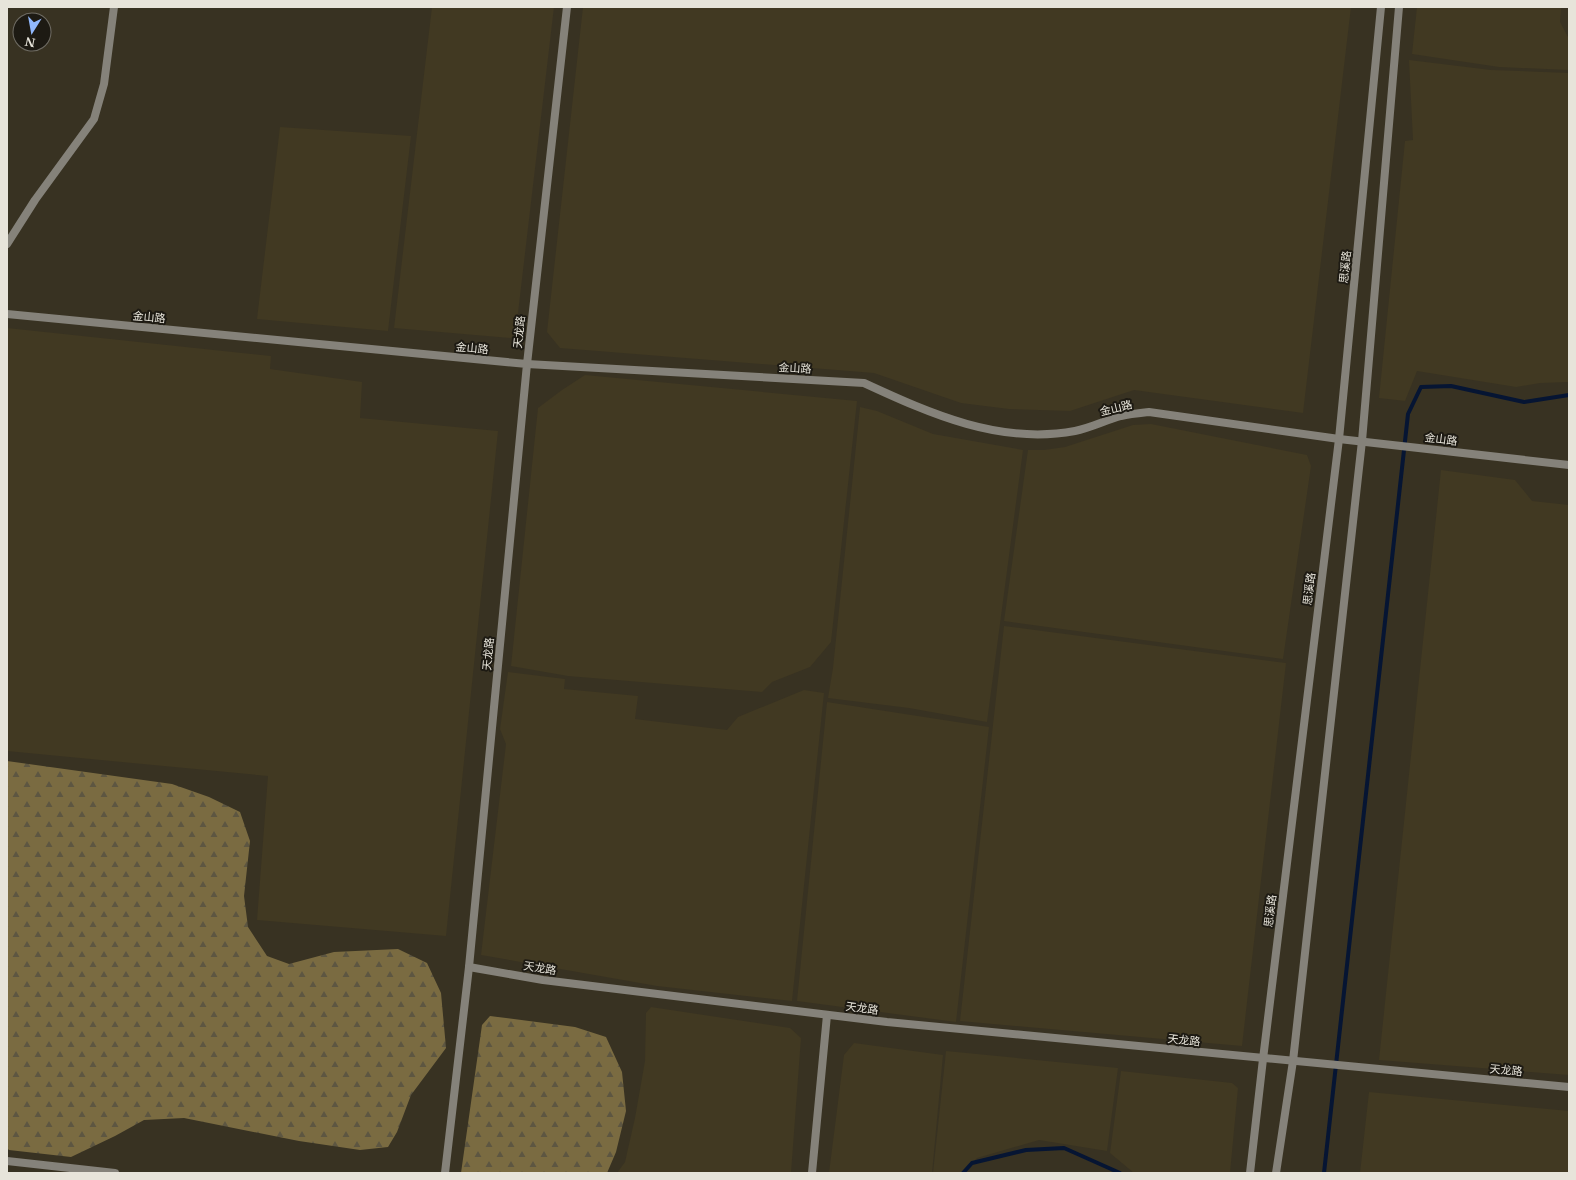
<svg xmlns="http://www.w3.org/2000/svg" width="1576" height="1180" viewBox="0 0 1576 1180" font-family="'Libre Baskerville','Noto Sans SC',serif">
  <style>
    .built { fill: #413922 }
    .forest { fill: url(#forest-firs) }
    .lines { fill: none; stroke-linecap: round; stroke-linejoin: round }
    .stream { stroke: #061533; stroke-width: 4 }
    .minor { stroke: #85827a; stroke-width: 8 }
    .tertiary { stroke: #85827a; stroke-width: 8 }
    .labels { text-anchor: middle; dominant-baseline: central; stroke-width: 4; stroke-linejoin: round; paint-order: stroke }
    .street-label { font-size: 11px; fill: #e7e4da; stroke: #1d1a13 }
  </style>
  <defs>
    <pattern id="forest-firs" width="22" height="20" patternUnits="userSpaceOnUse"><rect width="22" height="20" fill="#7a6b41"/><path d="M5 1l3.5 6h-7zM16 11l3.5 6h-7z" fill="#5d5641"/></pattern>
  </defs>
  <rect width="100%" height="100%" fill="#383222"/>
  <path class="built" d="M 432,7 L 554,7 L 516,330 L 511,338 L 394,328 Z
    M 583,7 L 1351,7 L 1303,413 L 1134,390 L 1070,411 L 1009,409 L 961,403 L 874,373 L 560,348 L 547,332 Z
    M 1417,7 L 1561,7 L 1560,22 L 1569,39 L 1569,70 L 1499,67 L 1412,54 Z
    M 1409,60 L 1491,70 L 1569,73 L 1569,382 L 1540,383 L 1516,387 L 1417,371 L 1405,401 L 1379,398 L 1405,141 L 1413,140 Z
    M 280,127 L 411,136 L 388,331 L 257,319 Z
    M 7,328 L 271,356 L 270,369 L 362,382 L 360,418 L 498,431 L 446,936 L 257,920 L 268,776 L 7,751 Z
    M 585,375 L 857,401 L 831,642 L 810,667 L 772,682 L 762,692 L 568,676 L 511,666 L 538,408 L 562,390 Z
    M 860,407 L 877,411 L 933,434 L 1023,450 L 987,722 L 909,708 L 828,698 L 833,668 Z
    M 1151,424 L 1307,455 L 1311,466 L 1283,659 L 1004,621 L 1028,450 L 1044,450 L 1065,447 L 1133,425 Z
    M 1441,470 L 1515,480 L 1532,501 L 1569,505 L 1569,1075 L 1379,1060 Z
    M 1004,626 L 1286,663 L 1242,1046 L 960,1021 Z
    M 508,672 L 565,679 L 564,689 L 638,696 L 635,719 L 727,730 L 738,717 L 804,690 L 824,693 L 792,1001 L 657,986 L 481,955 L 506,744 L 500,729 Z
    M 827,702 L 989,727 L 956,1022 L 797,1001 Z
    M 651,1007 L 790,1028 L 801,1038 L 791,1173 L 617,1173 L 625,1162 L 635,1118 L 645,1061 L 646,1013 Z
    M 854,1043 L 943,1055 L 932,1173 L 829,1173 L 844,1055 Z
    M 946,1051 L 1118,1068 L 1107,1151 L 1039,1140 L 977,1158 L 962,1173 L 933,1173 Z
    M 1121,1071 L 1232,1083 L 1238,1088 L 1230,1173 L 1134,1173 L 1110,1153 Z
    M 1369,1092 L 1569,1111 L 1569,1173 L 1360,1173 Z"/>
  <path class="forest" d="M 7,761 L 172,784 L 209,797 L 240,812 L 250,841 L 244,896 L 248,927 L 267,956 L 289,964 L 334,952 L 398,949 L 427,963 L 441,993 L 446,1048 L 411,1095 L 397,1132 L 388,1147 L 360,1150 L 299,1141 L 184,1118 L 144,1120 L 115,1136 L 71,1157 L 9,1150 L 7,1148 Z
    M 490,1016 L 575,1027 L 606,1037 L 622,1072 L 626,1111 L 616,1152 L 607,1173 L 461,1173 L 482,1025 Z"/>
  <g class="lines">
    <path class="stream" d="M 963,1173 L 972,1163 L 1026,1150 L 1064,1148 L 1120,1173
      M 1324,1173 L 1408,414 L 1421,387 L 1451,386 L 1524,402 L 1569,395"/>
    <path class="minor" d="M 567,7 L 527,364 L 469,967 L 543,980 L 887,1022 L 1569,1087
      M 7,244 L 35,200 L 94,119 L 104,84 L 114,7
      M 7,314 L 527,364 L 864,383 C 931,414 1000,445 1075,431 C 1091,428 1106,420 1121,416 C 1130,414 1140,413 1149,412 L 1339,439 L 1569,465
      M 7,1161 L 115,1173"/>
    <path class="tertiary" d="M 445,1173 L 469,967
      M 812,1173 L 827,1015
      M 1250,1173 L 1263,1059 L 1339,439 L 1381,7
      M 1276,1173 L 1293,1061 L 1362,441 L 1399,7"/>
  </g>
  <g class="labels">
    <g class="street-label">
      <text transform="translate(1345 267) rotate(-84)">思溪路</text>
      <text transform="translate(149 317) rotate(5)">金山路</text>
      <text transform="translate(519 332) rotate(-84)">天龙路</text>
      <text transform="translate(472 348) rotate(5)">金山路</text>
      <text transform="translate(795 368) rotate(3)">金山路</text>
      <text transform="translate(1116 408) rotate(-14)">金山路</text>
      <text transform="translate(1441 439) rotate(7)">金山路</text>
      <text transform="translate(1309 589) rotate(-83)">思溪路</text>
      <text transform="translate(488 654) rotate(-85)">天龙路</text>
      <text transform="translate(1270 911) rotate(-83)">思溪路</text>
      <text transform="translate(540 968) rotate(9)">天龙路</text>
      <text transform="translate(862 1008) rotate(7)">天龙路</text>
      <text transform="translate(1184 1040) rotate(6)">天龙路</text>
      <text transform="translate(1506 1070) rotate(5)">天龙路</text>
    </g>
  </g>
  <rect width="1576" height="1180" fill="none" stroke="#e7e4da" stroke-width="16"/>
  <g transform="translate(32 32) rotate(191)"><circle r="19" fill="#1d1a13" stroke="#6e6b63"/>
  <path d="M0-3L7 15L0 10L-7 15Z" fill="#91b8fd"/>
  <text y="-6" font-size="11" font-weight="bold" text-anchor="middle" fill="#e7e4da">N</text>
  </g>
</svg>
